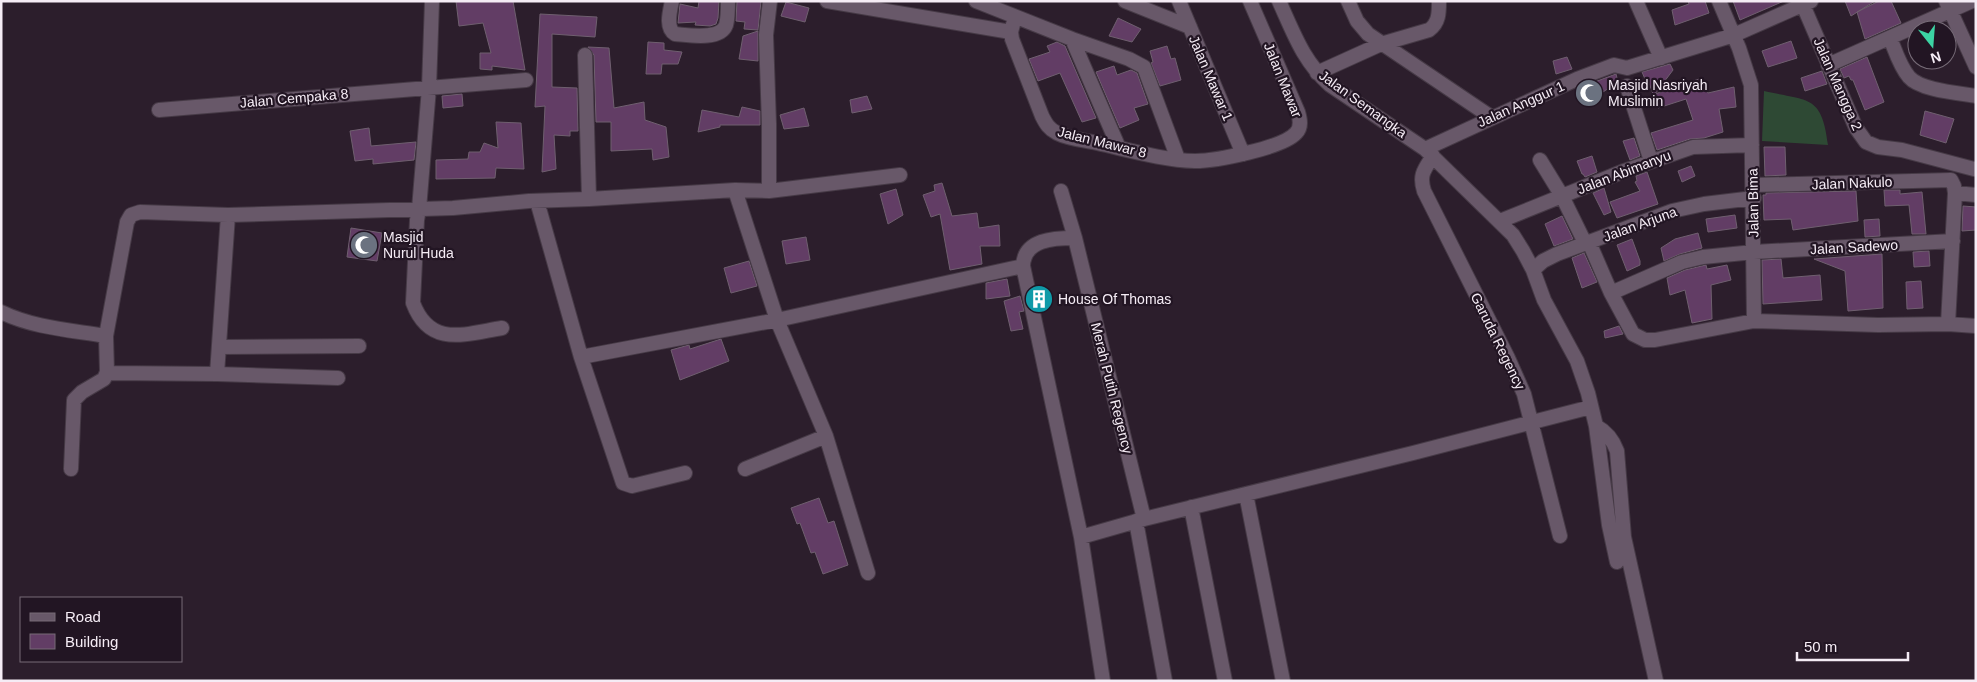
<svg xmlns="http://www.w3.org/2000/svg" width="1977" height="682" viewBox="0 0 1977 682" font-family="Arial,sans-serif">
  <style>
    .green { fill: #2e4934 }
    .building { fill: #623d65; stroke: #6f5f6f }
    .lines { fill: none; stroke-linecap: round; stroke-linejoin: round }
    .minor-casing { stroke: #463a46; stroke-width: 16 }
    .minor { stroke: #685869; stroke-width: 14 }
    .labels { text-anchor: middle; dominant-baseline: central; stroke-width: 4.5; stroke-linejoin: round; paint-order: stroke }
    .street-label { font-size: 14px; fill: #f5ecf5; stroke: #221523 }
    .poi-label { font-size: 14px; fill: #f5ecf5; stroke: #221523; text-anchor: start }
  </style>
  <rect width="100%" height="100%" fill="#2c1e2c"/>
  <path class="green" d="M 1764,91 C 1808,101 1822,94 1828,145 L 1762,141 Z"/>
  <path class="building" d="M 456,1 L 513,1 L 525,70 L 492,66 L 492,70 L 480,69 L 480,53 L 491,53 L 483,23 L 459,26 Z
    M 699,1 L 719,1 L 718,18 L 716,24 L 710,26 L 695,25 L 696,22 L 678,23 L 680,4 L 698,8 Z
    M 737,1 L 761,1 L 758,30 L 744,29 L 745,22 L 736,21 Z
    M 1688,1 L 1705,1 L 1709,13 L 1675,25 L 1672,10 L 1689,4 Z
    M 1733,1 L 1784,1 L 1740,20 Z
    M 1845,1 L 1875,1 L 1851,16 Z
    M 1879,1 L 1891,1 L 1901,23 L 1865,39 L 1857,12 Z
    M 786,2 L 809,8 L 805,22 L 781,16 Z
    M 540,14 L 597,17 L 595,37 L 552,34 L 552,87 L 577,88 L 578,131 L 570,131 L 570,136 L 554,135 L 556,169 L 542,172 L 545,106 L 535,107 Z
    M 1118,18 L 1141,29 L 1132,42 L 1109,36 Z
    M 758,31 L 758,61 L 739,59 L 743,36 Z
    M 1791,41 L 1797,58 L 1768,67 L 1762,51 Z
    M 648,42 L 664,43 L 664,50 L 682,52 L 678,64 L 662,64 L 661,74 L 646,74 Z
    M 1057,42 L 1065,46 L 1096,118 L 1082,122 L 1060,73 L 1038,81 L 1029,59 L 1050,52 L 1047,46 Z
    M 1167,46 L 1171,59 L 1175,58 L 1181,80 L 1160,86 L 1151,63 L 1153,62 L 1150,51 Z
    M 588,47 L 609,48 L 614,108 L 644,102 L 645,120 L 666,127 L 669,157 L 653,160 L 652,149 L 611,151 L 611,122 L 596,122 L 594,55 Z
    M 1567,57 L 1572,69 L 1556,74 L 1553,61 Z
    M 1867,57 L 1884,102 L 1865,110 L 1853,80 L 1851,80 L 1849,76 L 1844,78 L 1840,69 Z
    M 1670,64 L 1673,70 L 1655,94 L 1702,78 L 1708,93 L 1734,87 L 1736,107 L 1719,109 L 1723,132 L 1704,138 L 1690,139 L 1657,150 L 1651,133 L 1693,120 L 1686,99 L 1658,108 L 1648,80 L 1645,79 L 1642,72 Z
    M 1114,66 L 1117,75 L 1131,70 L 1137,73 L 1148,104 L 1134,108 L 1139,120 L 1120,128 L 1096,72 Z
    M 1822,71 L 1827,84 L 1805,91 L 1801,78 Z
    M 1616,74 L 1618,82 L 1588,102 L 1581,104 L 1576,89 Z
    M 462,94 L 463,106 L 443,108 L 442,96 Z
    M 867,96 L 872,109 L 852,113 L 850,100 Z
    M 742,107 L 760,111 L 760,125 L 720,125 L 720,127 L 698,132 L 702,110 L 739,117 Z
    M 804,108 L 809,126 L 784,129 L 780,115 Z
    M 1925,111 L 1954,119 L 1946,143 L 1920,135 Z
    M 496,122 L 521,123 L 524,169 L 496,168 L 495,178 L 436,179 L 436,160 L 468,159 L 469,152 L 480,152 L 484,143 L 498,148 Z
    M 369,128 L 371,146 L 416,142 L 414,160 L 373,164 L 373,159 L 355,161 L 350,131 Z
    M 1634,138 L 1640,156 L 1630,160 L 1623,141 Z
    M 1764,147 L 1785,147 L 1786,175 L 1765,176 Z
    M 1592,156 L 1597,172 L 1585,177 L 1583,174 L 1582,174 L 1577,161 Z
    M 1691,166 L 1695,176 L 1682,182 L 1678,171 Z
    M 1647,172 L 1658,204 L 1617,218 L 1610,202 L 1640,191 L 1635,182 L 1637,181 L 1636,176 Z
    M 942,183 L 952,216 L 977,213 L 979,228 L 999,225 L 1000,246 L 980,246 L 982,264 L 950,270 L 940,214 L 931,217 L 923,195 L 935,191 L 934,185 Z
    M 1604,188 L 1611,212 L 1604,215 L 1593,193 Z
    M 896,189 L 903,215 L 888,224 L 880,194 Z
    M 1884,190 L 1900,190 L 1900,194 L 1922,192 L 1926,234 L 1912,234 L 1909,205 L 1885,206 Z
    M 1856,191 L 1858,221 L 1793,230 L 1791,219 L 1764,220 L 1763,195 L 1766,195 L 1766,193 Z
    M 1963,206 L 1976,207 L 1976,230 L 1962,231 Z
    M 1735,215 L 1737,228 L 1708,232 L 1706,219 Z
    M 1562,216 L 1573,239 L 1554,246 L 1545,224 Z
    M 1879,219 L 1880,236 L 1865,237 L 1864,220 Z
    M 351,228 L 382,233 L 377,261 L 347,257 Z
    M 1698,233 L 1702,248 L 1680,254 L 1664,261 L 1661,248 L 1675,239 Z
    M 806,237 L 810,260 L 786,264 L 782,241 Z
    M 1632,239 L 1640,261 L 1640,265 L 1627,271 L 1617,245 Z
    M 1929,251 L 1930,266 L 1914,267 L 1913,252 Z
    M 1584,253 L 1597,282 L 1582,288 L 1572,258 Z
    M 1882,254 L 1883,308 L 1848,311 L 1845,271 L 1814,259 Z
    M 1781,259 L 1783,278 L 1820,275 L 1822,300 L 1763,304 L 1762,260 Z
    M 749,261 L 757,286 L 731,293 L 724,268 Z
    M 1706,265 L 1707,269 L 1727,265 L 1731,280 L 1711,285 L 1712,319 L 1692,323 L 1685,290 L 1670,295 L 1667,278 L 1685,270 Z
    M 1007,279 L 1010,296 L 986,299 L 986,283 Z
    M 1921,281 L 1923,308 L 1907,309 L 1906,282 Z
    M 1047,288 L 1052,303 L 1041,306 L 1037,291 Z
    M 1020,296 L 1024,311 L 1019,312 L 1023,329 L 1011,331 L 1004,301 Z
    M 1619,326 L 1623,334 L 1605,338 L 1604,331 Z
    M 721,339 L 729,361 L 680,380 L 671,350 L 689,345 L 690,349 Z
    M 819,498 L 828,523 L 834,521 L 848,565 L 823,574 L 815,552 L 811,553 L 800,523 L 797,524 L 791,508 Z"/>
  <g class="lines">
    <defs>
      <path id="minor" d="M 432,1 L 429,88 L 419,209 L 417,220 L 413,303 C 430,348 465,334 502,328
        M 672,1 C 670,11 665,28 675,34 C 688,35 720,41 726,25 C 728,18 728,9 728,1
        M 827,1 L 1011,32
        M 976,1 L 1072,39 L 1129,59 L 1144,67 L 1178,159
        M 1125,1 L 1190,27
        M 1179,1 L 1243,154
        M 1279,1 C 1294,34 1303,61 1330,85 L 1425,149 L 1513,235 L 1523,251 L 1533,270 L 1544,300 L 1577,361 L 1588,393 L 1596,426 C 1607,432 1613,440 1617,451 L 1624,537 L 1656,681
        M 1348,1 L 1357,21 L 1368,34 L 1491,117
        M 1636,1 L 1661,58
        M 1719,1 L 1739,48 L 1751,85 L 1754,321
        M 1946,1 L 1976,67
        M 1803,5 L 1856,128 L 1866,142 L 1878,147 L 1902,150 L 1974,169
        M 1015,17 L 1011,32 L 1012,39 L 1042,116 C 1046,124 1049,129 1057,133 C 1069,139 1084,140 1097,143 C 1129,150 1163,160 1195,161 C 1215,161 1283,148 1296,133 C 1302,127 1300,119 1298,112 L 1250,1
        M 1890,38 C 1895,50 1900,67 1909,77 C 1920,90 1958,93 1976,96
        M 1072,39 L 1119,148
        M 585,55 L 589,199
        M 1828,65 L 1972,1
        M 1317,73 L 1381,44 L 1429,30 C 1439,23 1439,13 1439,1
        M 1627,86 L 1651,161
        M 159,110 L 526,80
        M 1425,149 L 1577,79 L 1614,65 L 1627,68 L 1734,35 L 1811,1
        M 1433,156 C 1424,170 1419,175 1424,191 L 1508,358 L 1524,394 L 1560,536
        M 1540,160 L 1562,196 L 1585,243
        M 1754,185 L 1951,180
        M 735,190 L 777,320 L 826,436 L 868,573
        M 769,191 L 769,124 L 766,35 L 770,1
        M 1061,191 L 1075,238 L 1144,519 L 1081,537
        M 1955,193 L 1976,195
        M 537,201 L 581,357 L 623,483 L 632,486 L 685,473
        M 1500,221 L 1624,171 L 1693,147 L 1752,145
        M 1075,238 C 1054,238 1024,239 1023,266 L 1081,537 L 1103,681
        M 1589,242 L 1611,293 L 1633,334 L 1645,340 L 1655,340 L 1754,321 L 1878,325 L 1948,324 L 1955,193 L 1954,186 L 1951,180
        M 1533,270 L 1543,261 L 1557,254 L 1672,211 L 1704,204 L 1754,198
        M 1611,293 L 1682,262 L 1703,257 L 1754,252 L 1953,241
        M 1,312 C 34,328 71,330 106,336
        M 1948,324 L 1976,326
        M 219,347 L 359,346
        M 581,357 L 777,320 L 1023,266
        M 217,374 L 228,215
        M 338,378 L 217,374 L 110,373 L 107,372 L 106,336 L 127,222 L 131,215 L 140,212 L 228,215 L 453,208 L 529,201 L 589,199 L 735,190 L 769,191 L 900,175
        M 1596,426 L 1609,525 L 1617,562
        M 71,469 L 74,400 L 82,392 L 104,379 L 107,372
        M 745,469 L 826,436
        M 1246,494 L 1283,681
        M 1191,507 L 1225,681
        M 1144,519 L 1413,453 L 1591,407
        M 1136,521 L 1165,681"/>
    </defs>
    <use href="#minor" class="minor-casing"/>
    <use href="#minor" class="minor"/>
  </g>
  <defs>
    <symbol id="mosque-disc" viewBox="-11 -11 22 22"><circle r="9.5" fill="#6b7280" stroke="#221523"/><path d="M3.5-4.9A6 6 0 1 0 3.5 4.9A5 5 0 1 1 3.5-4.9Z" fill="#fff"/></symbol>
    <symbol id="building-disc" viewBox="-11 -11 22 22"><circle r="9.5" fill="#0f9aa8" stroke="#221523"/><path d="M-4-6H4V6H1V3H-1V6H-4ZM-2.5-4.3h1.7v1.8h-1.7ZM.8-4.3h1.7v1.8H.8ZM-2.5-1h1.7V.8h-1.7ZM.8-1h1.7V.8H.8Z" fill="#fff"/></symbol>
  </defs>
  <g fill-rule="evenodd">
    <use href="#mosque-disc" x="1573" y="77" width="32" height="32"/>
    <use href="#mosque-disc" x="348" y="229" width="32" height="32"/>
    <use href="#building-disc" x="1023" y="283" width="32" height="32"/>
  </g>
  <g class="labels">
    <g class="street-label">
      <text transform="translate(1211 78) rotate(67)">Jalan Mawar 1</text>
      <text transform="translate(1283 80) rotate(68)">Jalan Mawar</text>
      <text transform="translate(1838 84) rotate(66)">Jalan Mangga 2</text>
      <text transform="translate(294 98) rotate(-5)">Jalan Cempaka 8</text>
      <text transform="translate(1363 104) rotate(36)">Jalan Semangka</text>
      <text transform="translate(1521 104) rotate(-24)">Jalan Anggur 1</text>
      <text transform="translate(1102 142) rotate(14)">Jalan Mawar 8</text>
      <text transform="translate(1624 172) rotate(-21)">Jalan Abimanyu</text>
      <text transform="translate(1852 183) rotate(-2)">Jalan Nakulo</text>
      <text transform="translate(1753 203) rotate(-91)">Jalan Bima</text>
      <text transform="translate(1640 224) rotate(-20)">Jalan Arjuna</text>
      <text transform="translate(1854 247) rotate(-3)">Jalan Sadewo</text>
      <text transform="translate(1498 341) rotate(64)">Garuda Regency</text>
      <text transform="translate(1112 388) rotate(76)">Merah Putih Regency</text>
    </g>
    <g class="poi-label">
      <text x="1608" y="85">Masjid Nasriyah<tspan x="1608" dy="16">Muslimin</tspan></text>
      <text x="383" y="237">Masjid<tspan x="383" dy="16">Nurul Huda</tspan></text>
      <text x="1058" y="299">House Of Thomas</text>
    </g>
  </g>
  <rect width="1977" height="682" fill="none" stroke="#f5ecf5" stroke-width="5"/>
  <rect x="20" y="597" width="162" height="65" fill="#221523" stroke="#766b77"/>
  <rect x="30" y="613" width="25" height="8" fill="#685869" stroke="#766b77"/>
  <text x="65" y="622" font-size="15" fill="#f5ecf5">Road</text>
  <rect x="30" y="634" width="25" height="15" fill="#623d65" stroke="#766b77"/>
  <text x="65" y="647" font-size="15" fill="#f5ecf5">Building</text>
  <g transform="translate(1932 45) rotate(163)"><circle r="24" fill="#221523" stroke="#766b77"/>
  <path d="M0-4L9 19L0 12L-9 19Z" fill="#3cd4a4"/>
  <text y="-8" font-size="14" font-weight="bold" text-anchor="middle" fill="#f5ecf5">N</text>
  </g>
  <path d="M1797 652v8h111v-8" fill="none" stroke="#f5ecf5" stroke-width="2.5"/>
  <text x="1804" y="652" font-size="15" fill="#f5ecf5" stroke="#221523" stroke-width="4" paint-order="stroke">50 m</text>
</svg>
